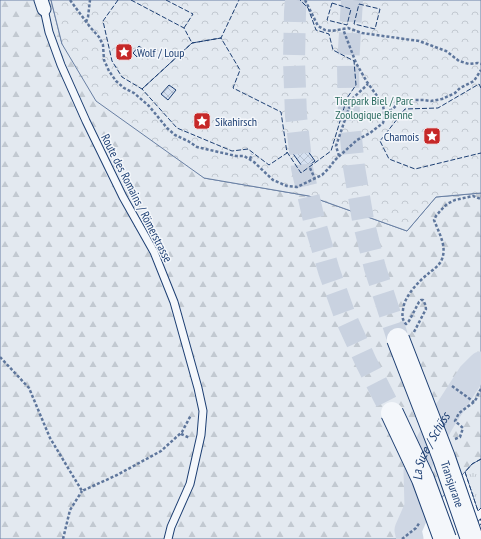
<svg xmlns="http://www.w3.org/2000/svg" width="481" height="539" viewBox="0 0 481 539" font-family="'PT Sans Narrow',sans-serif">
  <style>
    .grass { fill: url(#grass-tufts); stroke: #687fa3 }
    .forest { fill: url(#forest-firs); stroke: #687fa3 }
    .park { fill: url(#park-crowns); stroke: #687fa3 }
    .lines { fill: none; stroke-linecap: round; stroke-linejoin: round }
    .river { stroke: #cfd7e4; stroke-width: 27 }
    .building { fill: url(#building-cross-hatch); stroke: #1d3f73 }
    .highway-tunnel { stroke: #c9d2e0; stroke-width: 22; stroke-dasharray: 22 11; stroke-linecap: butt }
    .lane-casing { stroke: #1d3f73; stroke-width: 9 }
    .street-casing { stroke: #1d3f73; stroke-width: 15 }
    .path { stroke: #5e769c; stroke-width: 2.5; stroke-dasharray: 3 2; stroke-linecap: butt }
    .lane { stroke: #f4f7fb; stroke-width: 7 }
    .street { stroke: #f4f7fb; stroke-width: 13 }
    .rail-casing { stroke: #1d3f73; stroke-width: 4.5 }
    .rail { stroke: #f4f7fb; stroke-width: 3; stroke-dasharray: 9; stroke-linecap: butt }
    .highway-bridge-casing { stroke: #1d3f73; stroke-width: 24; stroke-linecap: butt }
    .highway-bridge { stroke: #f4f7fb; stroke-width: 22 }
    .fence { stroke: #1d3f73; stroke-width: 1; stroke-dasharray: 5 2; stroke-linecap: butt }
    .labels { text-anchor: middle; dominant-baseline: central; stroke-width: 3; stroke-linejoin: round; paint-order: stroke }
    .poi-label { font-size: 12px; fill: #1d3f73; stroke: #f4f7fb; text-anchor: start }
    .park-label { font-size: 12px; fill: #2c6c60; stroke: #f4f7fb }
    .street-label { font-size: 12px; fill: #1d3f73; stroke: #f4f7fb }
    .water-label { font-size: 13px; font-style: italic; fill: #1d3f73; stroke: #f4f7fb }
  </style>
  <defs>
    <pattern id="grass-tufts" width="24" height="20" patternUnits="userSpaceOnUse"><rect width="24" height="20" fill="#e3e9f0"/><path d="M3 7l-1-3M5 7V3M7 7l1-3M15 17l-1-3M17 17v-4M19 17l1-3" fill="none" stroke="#c2c9d1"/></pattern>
    <pattern id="forest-firs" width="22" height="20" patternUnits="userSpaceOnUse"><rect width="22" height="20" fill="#e3e9f0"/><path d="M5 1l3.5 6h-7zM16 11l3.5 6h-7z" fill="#c2c9d1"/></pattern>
    <pattern id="park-crowns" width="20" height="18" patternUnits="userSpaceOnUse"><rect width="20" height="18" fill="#e3e9f0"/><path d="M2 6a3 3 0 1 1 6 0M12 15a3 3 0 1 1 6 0" fill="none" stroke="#c2c9d1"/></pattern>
    <pattern id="building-cross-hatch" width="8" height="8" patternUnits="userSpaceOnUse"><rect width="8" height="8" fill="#d5e0f0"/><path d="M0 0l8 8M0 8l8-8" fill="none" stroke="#b6c1d1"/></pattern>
  </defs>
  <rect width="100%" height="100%" fill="#f4f7fb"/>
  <path class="grass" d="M 481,459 L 481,508 L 478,511 L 465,472 L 472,464 Z"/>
  <path class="forest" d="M 0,0 L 51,0 L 62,44 L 204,178 L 309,196 L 407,231 L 436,197 L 481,193 L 481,459 L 472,464 L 428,513 L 417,539 L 0,539 Z"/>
  <path class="park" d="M 51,0 L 481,0 L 481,193 L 436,197 L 407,231 L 309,196 L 204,178 L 96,101 L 62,44 Z"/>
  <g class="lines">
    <path class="river" id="s1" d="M 410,539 L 408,530 L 418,507 L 417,471 L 422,455 L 442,420 L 471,375 L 481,365"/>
  </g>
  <path class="building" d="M 350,8 L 358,10 L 356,19 L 347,17 Z
    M 139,46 L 144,50 L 137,57 L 133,53 Z
    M 169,85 L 176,90 L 168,100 L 161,94 Z
    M 300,140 L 315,161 L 304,169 L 289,148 Z"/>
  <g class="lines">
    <path class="highway-tunnel" d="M 296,0 L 295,12 L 294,61 L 296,116 L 302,168 L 314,220 L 329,271 L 345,316 L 366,362 L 390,409
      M 352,0 L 348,65 L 349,119 L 354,167 L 363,220 L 375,268 L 397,336"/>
    <defs>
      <path id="lane" d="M 44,9 L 49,32 L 61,65 L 86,121 L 123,197 L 154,252 L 174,302 L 198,388 L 203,411 L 201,435 L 190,484 L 171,527 L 168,539"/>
      <path id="street" d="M 41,0 L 44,9"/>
    </defs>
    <use href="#lane" class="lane-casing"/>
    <use href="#street" class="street-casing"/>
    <path class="path" d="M 70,0 L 90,27 L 99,37 L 103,45 L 104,60 L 109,71 L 116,81 L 124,88 L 134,93 L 149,106 L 167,128 L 175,135 L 188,141 L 197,147 L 236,156 L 244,156 L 254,162 L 273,180 L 287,186 L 297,187 L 322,175 L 329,168 L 335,160 L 357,140 L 370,133 L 383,123 L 385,116 L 383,106 L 380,100 L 367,82 L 356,63 L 343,29
      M 305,0 L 318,26 L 325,30 L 332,31 L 348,28 L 362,33 L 419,41 L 446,51 L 459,61 L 469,64 L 478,63 L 481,64
      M 86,22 L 88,17 L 90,0
      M 385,113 L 393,109 L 398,103 L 404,100 L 424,100 L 431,101 L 442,99 L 455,93 L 460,88 L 474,81 L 481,70
      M 339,156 L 336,146 L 352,99 L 368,84
      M 250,159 L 252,154
      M 310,168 L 315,179
      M 414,332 L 426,309 L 425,304 L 423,300 L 421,300 L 419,302 L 409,321 L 406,324 C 402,320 402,315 403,310 C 404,296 419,281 429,273 C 434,269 440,265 442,259 C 447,246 439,233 434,220 L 436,216 L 441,210 L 447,204 L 455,200 L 473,196 L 481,199
      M 0,357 L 29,388 L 50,438 L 82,491 L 117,475 L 161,451 L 182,432 L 191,415
      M 452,386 L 474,402
      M 181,434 L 190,438
      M 455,439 L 460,437 L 463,428 L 455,421 L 459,413 L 474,402 L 476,399 L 479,392 L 481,389
      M 63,539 L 70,510 L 82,491
      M 402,539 L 416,528 L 420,522"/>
    <use href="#lane" class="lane"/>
    <use href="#street" class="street"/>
    <defs>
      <path id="rail" d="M 465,539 L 481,521"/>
    </defs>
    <use href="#rail" class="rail-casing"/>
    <use href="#rail" class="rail"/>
    <defs>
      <g id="highway-bridge">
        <path id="s2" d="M 398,339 L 444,458 L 472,539"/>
        <path d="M 392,413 L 423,479 L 445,539"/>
      </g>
    </defs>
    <use href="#highway-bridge" class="highway-bridge-casing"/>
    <use href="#highway-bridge" class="highway-bridge"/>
    <path class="fence" d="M 118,0 L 103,21 L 112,61 L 122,77 L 142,89 L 192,43 L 221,38 L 240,70 L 233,88 L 281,112 L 287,153 L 269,165 L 248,149 L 232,151 L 177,128 L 142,89 L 192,43 L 221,38 L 239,0
      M 131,0 L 184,28 L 192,43
      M 166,0 L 193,14 L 184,28
      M 332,3 L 351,9 L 347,25 L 327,20 Z
      M 359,4 L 380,9 L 375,29 L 354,24 Z
      M 481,88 L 479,84 L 438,108 L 405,109 L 380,141 L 389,159 L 415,169 L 481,153
      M 287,152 L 301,173 L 331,151 L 347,98 L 356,85 L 354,61 L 333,50 L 329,34 L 316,30 L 308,8 L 300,0
      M 481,459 L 472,464 L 465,472 L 478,511 L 481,508"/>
  </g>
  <defs>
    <symbol id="sight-square" viewBox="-11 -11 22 22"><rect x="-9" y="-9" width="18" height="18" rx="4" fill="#c62828" stroke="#f4f7fb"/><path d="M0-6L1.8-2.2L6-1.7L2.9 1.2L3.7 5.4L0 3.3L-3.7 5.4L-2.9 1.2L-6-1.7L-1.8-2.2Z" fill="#fff"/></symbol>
  </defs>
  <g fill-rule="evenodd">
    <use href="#sight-square" x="114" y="42" width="20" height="20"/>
    <use href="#sight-square" x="192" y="111" width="20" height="20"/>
    <use href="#sight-square" x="422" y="126" width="20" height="20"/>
  </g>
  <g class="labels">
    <g class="poi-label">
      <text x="137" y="52">Wolf / Loup</text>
      <text x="215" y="121">Sikahirsch</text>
      <text x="419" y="136" text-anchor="end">Chamois</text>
    </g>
    <g class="park-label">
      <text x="374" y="100">Tierpark Biel / Parc<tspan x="374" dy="14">Zoologique Bienne</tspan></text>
    </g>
    <g class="street-label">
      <text transform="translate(137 198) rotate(63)">Route des Romains / Römerstrasse</text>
      <text stroke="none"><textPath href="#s2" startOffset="155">Transjurane</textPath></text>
    </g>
    <g class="water-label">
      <text stroke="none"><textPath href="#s1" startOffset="98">La Suze / Schüss</textPath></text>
    </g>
  </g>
</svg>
